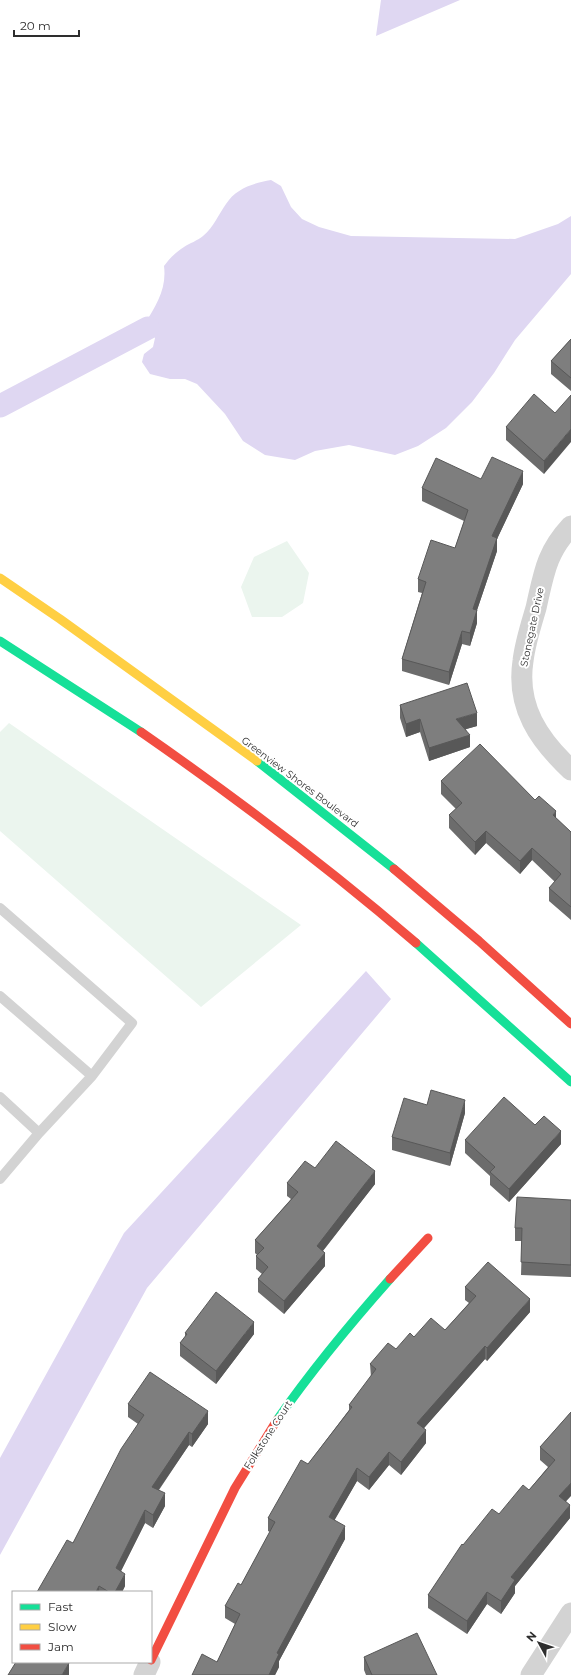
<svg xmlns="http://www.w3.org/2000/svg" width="571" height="1675" viewBox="0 0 571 1675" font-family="Montserrat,sans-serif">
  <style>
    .green { fill: #ebf5ee }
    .water { fill: #dfd7f2 }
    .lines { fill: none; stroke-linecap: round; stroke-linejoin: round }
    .canal { stroke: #dfd7f2; stroke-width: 23 }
    .lane { stroke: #d3d3d3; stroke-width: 10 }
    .street { stroke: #d3d3d3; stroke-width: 21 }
    .fast { stroke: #16e098; stroke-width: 9 }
    .slow { stroke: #ffcf43; stroke-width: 9 }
    .jam { stroke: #f24e42; stroke-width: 9 }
    .wall { fill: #6c6c6c }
    .shaded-wall { fill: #585858 }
    .building { fill: #7e7e7e; stroke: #585858 }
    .labels { text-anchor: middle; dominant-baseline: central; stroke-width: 4; stroke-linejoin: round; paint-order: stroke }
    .street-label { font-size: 10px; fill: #2e2e2e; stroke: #fff }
  </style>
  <rect width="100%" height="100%" fill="#fff"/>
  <path class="green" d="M 287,541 L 309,573 L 303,603 L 282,617 L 252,617 L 241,587 L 254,557 Z
    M 9,723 L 301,925 L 201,1007 L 0,831 L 0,732 Z"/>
  <path class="water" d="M 381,0 L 460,0 L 376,36 Z
    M 271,180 L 281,186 L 291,207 L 302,219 L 319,227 L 351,236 L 515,239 L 558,224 L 571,216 L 571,274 L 515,340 L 494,373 L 472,402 L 446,428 L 418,446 L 395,455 L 349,445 L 315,451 L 295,460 L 265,455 L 243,441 L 225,414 L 197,384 L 185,379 L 170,379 L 150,374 L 142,362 L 144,354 L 153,347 L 155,338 L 144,325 C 156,306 167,289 164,266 C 169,259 176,252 184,247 C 190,243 197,241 203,236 C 214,227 218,215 226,204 C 236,188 254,183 271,180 Z
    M 366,971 L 391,999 L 147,1288 L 0,1555 L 0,1458 L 124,1233 Z"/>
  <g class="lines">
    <path class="canal" d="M 0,406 L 148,328"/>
    <path class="lane" d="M 0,908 L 132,1023 L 92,1076 L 39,1133
      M 0,996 L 92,1076
      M 0,1097 L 39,1133 L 0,1179"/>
    <path class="street" d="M 571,526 C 546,553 544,573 536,608 C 531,625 525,643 523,661 C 516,707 539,740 571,770
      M 144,1675 L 150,1662
      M 531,1675 L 571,1613"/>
    <path class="fast" d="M 0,641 L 141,732
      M 257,761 L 394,869
      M 416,943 L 571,1082
      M 277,1420 C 312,1370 350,1324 390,1279"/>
    <path class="slow" d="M 0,578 L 60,619 L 257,761"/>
    <path class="jam" d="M 141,732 C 236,798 329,868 416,943
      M 394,869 L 479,941 L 571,1024
      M 390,1279 L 428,1238
      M 151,1660 L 235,1488 L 277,1420"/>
  </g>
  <path class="wall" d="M 571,339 L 571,391 L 551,374 L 551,361 Z
    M 555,413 L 544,474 L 506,440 L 506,427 Z
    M 481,479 L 523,484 L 497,539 L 497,551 L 477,610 L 477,623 L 470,646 L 462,644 L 449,685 L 402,671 L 402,659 L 422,593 L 418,592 L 418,579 L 455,548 L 464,521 L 422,501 L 422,488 Z
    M 400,705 L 477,726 L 466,729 L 470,747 L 429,761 L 420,732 L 406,737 L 400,718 Z
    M 441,781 L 535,800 L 571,832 L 571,920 L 549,901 L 549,888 L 555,882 L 532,860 L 520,874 L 486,843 L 475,855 L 449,828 L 449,815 L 456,809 L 441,794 Z
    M 427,1105 L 465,1113 L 450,1166 L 392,1150 L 392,1137 Z
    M 535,1125 L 561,1144 L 509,1202 L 490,1185 L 490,1176 L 465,1153 L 465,1140 Z
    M 315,1168 L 375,1184 L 323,1251 L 325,1266 L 284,1314 L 258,1292 L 258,1279 L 262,1274 L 256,1269 L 256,1256 L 257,1255 L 255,1253 L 255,1240 L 291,1199 L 287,1196 L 287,1183 Z
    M 571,1200 L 571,1277 L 521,1275 L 522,1241 L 515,1241 L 515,1228 Z
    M 465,1287 L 530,1312 L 487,1361 L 485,1359 L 424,1428 L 426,1443 L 401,1475 L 389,1465 L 369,1490 L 357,1481 L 334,1520 L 345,1539 L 279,1661 L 279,1667 L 275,1675 L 192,1675 L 217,1662 L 235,1624 L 225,1618 L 225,1606 L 241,1585 L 270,1532 L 268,1531 L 268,1518 L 308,1464 L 349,1410 L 349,1405 L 371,1377 L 370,1364 L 396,1349 L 414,1337 L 445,1330 L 469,1303 L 465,1300 Z
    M 185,1333 L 254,1334 L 216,1384 L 180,1356 L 180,1343 L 185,1337 Z
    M 128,1404 L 208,1424 L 192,1447 L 189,1445 L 159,1490 L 165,1506 L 153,1528 L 145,1523 L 121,1571 L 125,1586 L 122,1592 L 37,1592 L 73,1543 L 138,1424 L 128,1417 Z
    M 571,1412 L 566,1501 L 570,1518 L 515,1586 L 515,1593 L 501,1614 L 487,1604 L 467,1634 L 428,1608 L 428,1595 L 463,1545 L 499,1514 L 529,1490 L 548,1467 L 540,1460 L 540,1447 Z
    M 364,1657 L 437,1675 L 366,1675 L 364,1670 Z"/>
  <path class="shaded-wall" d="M 571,429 L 571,442 L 544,474 L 544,461 Z
    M 523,471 L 523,484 L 497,539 L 497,551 L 473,622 L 473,609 L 492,536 Z
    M 477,610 L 477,623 L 470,646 L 470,633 Z
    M 462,631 L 462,644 L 449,685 L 449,672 Z
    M 477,713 L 477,726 L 456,732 L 456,719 Z
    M 420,719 L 420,732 L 406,737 L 406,724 Z
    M 470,735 L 470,747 L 429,761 L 429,748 Z
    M 556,811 L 556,824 L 553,815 Z
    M 486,831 L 486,843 L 475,855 L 475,842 Z
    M 532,848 L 532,860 L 520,874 L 520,861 Z
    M 465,1100 L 465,1113 L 450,1166 L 450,1153 Z
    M 561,1131 L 561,1144 L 509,1202 L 509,1189 Z
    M 375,1171 L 375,1184 L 317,1258 L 317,1246 Z
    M 325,1253 L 325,1266 L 284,1314 L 284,1301 Z
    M 530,1299 L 530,1312 L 487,1361 L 487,1348 Z
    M 254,1322 L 254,1334 L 216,1384 L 216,1371 Z
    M 485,1346 L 485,1359 L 417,1436 L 417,1423 Z
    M 208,1411 L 208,1424 L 192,1447 L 192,1434 Z
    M 426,1430 L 426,1443 L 401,1475 L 401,1462 Z
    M 189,1432 L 189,1445 L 152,1499 L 152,1487 Z
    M 389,1452 L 389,1465 L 369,1490 L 369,1477 Z
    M 357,1468 L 357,1481 L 329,1530 L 329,1517 Z
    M 571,1483 L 571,1496 L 559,1509 L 559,1496 Z
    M 165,1493 L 165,1506 L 153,1528 L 153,1515 Z
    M 570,1505 L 570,1518 L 515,1586 L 515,1593 L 501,1614 L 501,1601 L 511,1577 Z
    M 145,1510 L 145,1523 L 116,1581 L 116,1568 Z
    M 345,1526 L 345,1539 L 279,1661 L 279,1667 L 275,1675 L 269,1675 L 277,1653 Z
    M 125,1574 L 125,1586 L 122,1592 L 115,1592 Z
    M 99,1586 L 99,1592 L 96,1592 Z
    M 487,1592 L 487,1604 L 467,1634 L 467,1621 Z
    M 69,1663 L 69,1675 L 62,1675 Z"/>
  <path class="building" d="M 571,339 L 571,378 L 551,361 Z
    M 534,394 L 555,413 L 571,395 L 571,429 L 544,461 L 506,427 Z
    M 492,457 L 523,471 L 492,536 L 497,538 L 473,609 L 477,610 L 470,633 L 462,631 L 449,672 L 402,659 L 426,582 L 418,579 L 431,540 L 455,548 L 468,510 L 422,488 L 436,458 L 481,479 Z
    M 467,683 L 477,713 L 456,719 L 470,735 L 429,748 L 420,719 L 406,724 L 400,705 Z
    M 480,744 L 535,800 L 539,796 L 556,811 L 553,815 L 571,832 L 571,907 L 549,888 L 561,874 L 532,848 L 520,861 L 486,831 L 475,842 L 449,815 L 462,803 L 441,781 Z
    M 431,1090 L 465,1100 L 450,1153 L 392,1137 L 404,1098 L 427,1105 Z
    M 504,1097 L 535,1125 L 544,1116 L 561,1131 L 509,1189 L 490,1172 L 495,1167 L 465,1140 Z
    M 336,1141 L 375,1171 L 317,1246 L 325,1253 L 284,1301 L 258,1279 L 268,1267 L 256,1256 L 264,1248 L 255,1240 L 298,1192 L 287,1183 L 305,1161 L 315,1168 Z
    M 517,1197 L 571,1200 L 571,1265 L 521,1262 L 522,1228 L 515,1228 Z
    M 488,1262 L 530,1299 L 487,1348 L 485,1346 L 417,1423 L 426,1430 L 401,1462 L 389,1452 L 369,1477 L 357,1468 L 329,1517 L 345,1526 L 277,1653 L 279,1654 L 269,1675 L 192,1675 L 202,1654 L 217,1662 L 240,1614 L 225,1606 L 238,1583 L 241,1585 L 275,1522 L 268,1518 L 301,1460 L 308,1464 L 352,1407 L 349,1405 L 376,1369 L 370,1364 L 388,1343 L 396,1349 L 410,1333 L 414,1337 L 431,1318 L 445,1330 L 476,1296 L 465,1287 Z
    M 216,1292 L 254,1322 L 216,1371 L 180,1343 L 187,1334 L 185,1333 Z
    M 150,1372 L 208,1411 L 192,1434 L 189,1432 L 152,1487 L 165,1493 L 153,1515 L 145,1510 L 116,1568 L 125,1574 L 115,1592 L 109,1592 L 99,1586 L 96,1592 L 37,1592 L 67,1540 L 73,1543 L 121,1449 L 144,1415 L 128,1404 Z
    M 571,1412 L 571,1483 L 559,1496 L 570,1505 L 511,1577 L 515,1580 L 501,1601 L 487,1592 L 467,1621 L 428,1595 L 462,1544 L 463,1545 L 492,1509 L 499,1514 L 523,1485 L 529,1490 L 555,1460 L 540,1447 Z
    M 417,1633 L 437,1675 L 372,1675 L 364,1657 Z
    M 16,1662 L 67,1662 L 69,1663 L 62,1675 L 8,1675 Z"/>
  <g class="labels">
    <g class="street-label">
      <text transform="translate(532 627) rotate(-78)">Stonegate Drive</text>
      <text transform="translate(300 782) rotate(37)">Greenview Shores Boulevard</text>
      <text transform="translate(268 1435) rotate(-57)">Folkstone Court</text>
    </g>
  </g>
  <rect x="12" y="1591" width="140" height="72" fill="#ffffff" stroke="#ababab"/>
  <rect x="20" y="1604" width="20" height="6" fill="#16e098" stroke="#ababab"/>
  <text x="48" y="1611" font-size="12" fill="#2e2e2e">Fast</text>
  <rect x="20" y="1624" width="20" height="6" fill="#ffcf43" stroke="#ababab"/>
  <text x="48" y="1631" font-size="12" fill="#2e2e2e">Slow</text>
  <rect x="20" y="1644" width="20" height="6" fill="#f24e42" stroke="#ababab"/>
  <text x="48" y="1651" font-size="12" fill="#2e2e2e">Jam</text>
  <g transform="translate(539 1643) rotate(310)" stroke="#ffffff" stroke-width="3" paint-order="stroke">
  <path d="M0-3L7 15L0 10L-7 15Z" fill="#2e2e2e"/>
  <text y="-6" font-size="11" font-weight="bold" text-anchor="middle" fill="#2e2e2e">N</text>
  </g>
  <path d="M14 30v6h65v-6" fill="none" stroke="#2e2e2e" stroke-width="2"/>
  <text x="20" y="30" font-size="12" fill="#2e2e2e" stroke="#ffffff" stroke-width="3" paint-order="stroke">20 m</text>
</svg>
